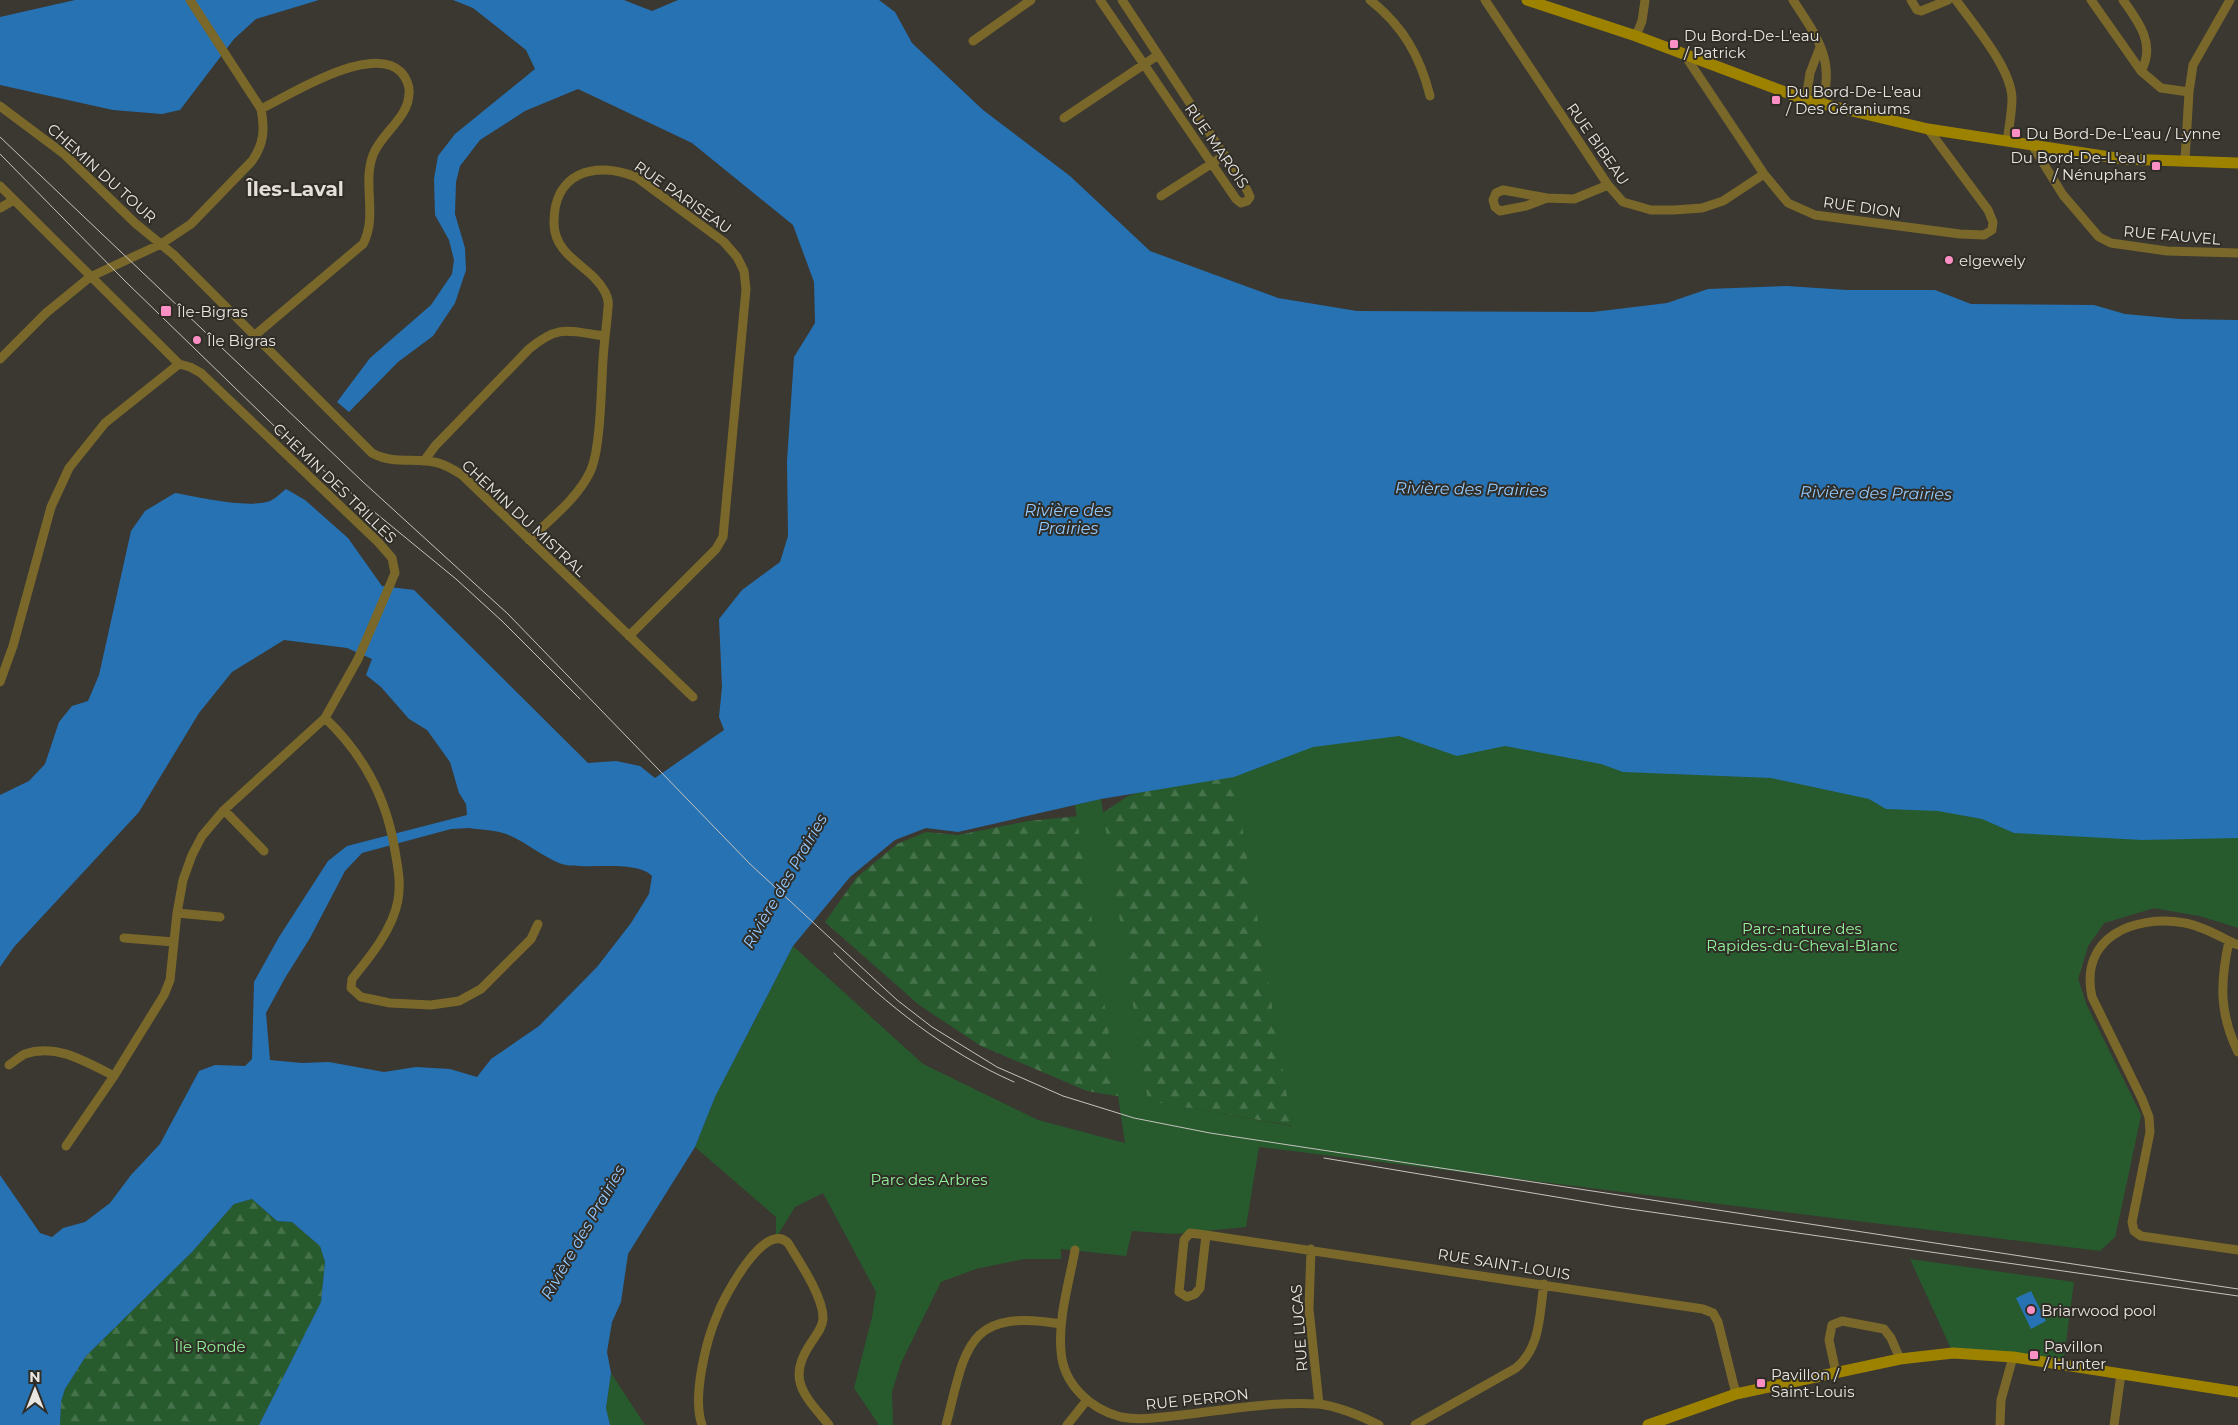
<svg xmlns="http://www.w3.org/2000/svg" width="2238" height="1425" viewBox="0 0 2238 1425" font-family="Montserrat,sans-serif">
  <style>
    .forest { fill: url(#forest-firs) }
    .park { fill: #275b2d }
    .water { fill: #2672b3; fill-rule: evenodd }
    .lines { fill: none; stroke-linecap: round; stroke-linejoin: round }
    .street { stroke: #79682a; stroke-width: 9 }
    .secondary { stroke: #9d8200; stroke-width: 11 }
    .tram { stroke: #c6c2be; stroke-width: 1 }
    .poi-dot { fill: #fc8fc3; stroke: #302d27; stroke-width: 2 }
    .labels { text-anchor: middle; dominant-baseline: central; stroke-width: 4; stroke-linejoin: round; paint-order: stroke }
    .poi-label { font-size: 15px; fill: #e9e6e2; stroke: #302d27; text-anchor: start }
    .street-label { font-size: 15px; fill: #e9e6e2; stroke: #302d27 }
    .park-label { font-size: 15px; fill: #91f49a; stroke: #302d27 }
    .water-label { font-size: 16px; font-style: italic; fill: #95caff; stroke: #302d27 }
    .district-label { font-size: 20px; font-weight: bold; fill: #e4dfd8; stroke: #302d27 }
  </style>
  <defs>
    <pattern id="forest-firs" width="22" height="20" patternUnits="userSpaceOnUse" patternTransform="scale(1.25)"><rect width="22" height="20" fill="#275b2d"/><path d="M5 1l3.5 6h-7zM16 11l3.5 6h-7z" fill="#46734b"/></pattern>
  </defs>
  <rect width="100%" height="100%" fill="#3b3731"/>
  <path class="forest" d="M 1207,771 L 1771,778 L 2238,928 L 2200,916 L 2154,908 L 2104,923 L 2088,946 L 2078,979 L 2086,1004 L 2141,1115 L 2115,1237 L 1485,1158 L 1087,1091 L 981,1046 L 919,1005 L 825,922 L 857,877 L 897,844 L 926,832 L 958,835 L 1028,821 L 1101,814 L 1128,796 Z
    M 252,1199 L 277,1221 L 292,1222 L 320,1246 L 325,1262 L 321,1302 L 259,1425 L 60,1425 L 61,1402 L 65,1389 L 86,1356 L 192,1252 L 234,1204 Z"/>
  <path class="park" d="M 1324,639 L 2238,684 L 2238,928 L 2200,916 L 2154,908 L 2104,923 L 2088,946 L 2078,978 L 2086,1004 L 2141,1115 L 2115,1237 L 2100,1251 L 1259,1147 L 1246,1227 L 1174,1234 L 1132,1231 L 1126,1256 L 1061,1249 L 1061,1259 L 1024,1259 L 976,1269 L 941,1282 L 901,1363 L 892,1392 L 893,1425 L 879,1425 L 854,1388 L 872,1317 L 876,1292 L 823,1193 L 795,1207 L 776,1238 L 776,1217 L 695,1147 L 715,1097 L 793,946 L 923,1064 L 1038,1120 L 1125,1143 L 1075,805 L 1101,799 L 1148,1101 L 1292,1126 L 1234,777 Z
    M 1910,1259 L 2074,1282 L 2063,1365 L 1953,1353 Z
    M 611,1373 L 645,1425 L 610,1425 L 606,1408 Z"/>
  <path class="water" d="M 75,0 L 319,0 L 256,19 L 234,39 L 180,110 L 162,114 L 113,110 L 0,85 L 0,17 Z
    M 453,0 L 624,0 L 652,11 L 678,0 L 879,0 L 895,12 L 912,43 L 983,110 L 1070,176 L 1150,251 L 1278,298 L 1357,311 L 1593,312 L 1667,303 L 1708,289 L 1787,286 L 1847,290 L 1935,290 L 1971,304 L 2094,305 L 2125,314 L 2180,319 L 2238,320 L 2238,838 L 2142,840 L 2014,833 L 1982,819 L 1938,811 L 1886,809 L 1869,799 L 1771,778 L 1623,772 L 1601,764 L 1505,746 L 1457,756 L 1399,736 L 1313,747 L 1234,777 L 1101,799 L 958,832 L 926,828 L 895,840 L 850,877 L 793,946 L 715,1097 L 695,1147 L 628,1254 L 621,1302 L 612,1322 L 607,1352 L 611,1373 L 606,1408 L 610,1425 L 259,1425 L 321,1302 L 325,1262 L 320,1246 L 292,1222 L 277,1221 L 252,1199 L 234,1204 L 192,1252 L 86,1356 L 65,1389 L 61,1402 L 60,1425 L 0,1425 L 0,1175 L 40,1233 L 52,1237 L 63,1228 L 85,1222 L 110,1203 L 131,1175 L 160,1144 L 199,1071 L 215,1065 L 245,1066 L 252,1059 L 254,982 L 279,937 L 328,861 L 347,846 L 467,815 L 466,804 L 459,793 L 450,762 L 427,730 L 409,719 L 381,687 L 366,675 L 372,659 L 347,648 L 284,640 L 232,672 L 199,713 L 139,812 L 14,947 L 0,967 L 0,795 L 29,781 L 45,764 L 59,722 L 72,706 L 88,701 L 99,675 L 131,531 L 145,511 L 175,493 C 198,497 248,509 270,501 C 275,499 281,493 286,489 L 305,500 L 348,538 L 382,586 L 414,590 L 588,763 L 616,761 L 640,766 L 655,778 L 724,730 L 719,717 L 722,687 L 719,619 L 742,590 L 780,562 L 788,536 L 787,461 L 794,357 L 815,323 L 814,282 L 793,225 L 692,143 L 578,89 L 525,111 L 480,140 L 460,166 L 456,182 L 455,214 L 465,248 L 466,270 L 455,303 L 433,336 L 398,362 L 349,412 L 337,402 L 370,358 L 431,305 L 452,274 L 454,260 L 449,240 L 435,215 L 434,179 L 438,156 L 455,134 L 535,69 L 526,50 L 473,8 ZM 469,828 C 483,830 499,830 511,836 C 527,843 550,862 566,865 C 588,869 637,860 652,876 L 649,894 L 631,923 L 597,967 L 539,1026 L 491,1059 L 477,1077 L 450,1069 L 416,1067 L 384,1072 L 329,1062 L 302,1063 L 270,1060 L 266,1013 L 285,978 L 310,938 L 345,871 L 362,853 L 451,829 Z
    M 2031,1291 L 2046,1321 L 2031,1329 L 2016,1298 Z"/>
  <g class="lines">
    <path class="street" d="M 1100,0 L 1236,199 L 1241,203 L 1247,201 L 1250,197 L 1247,190 L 1122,0
      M 1370,0 C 1403,26 1420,56 1430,96
      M 1485,0 L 1608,185 L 1623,202 L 1651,210 L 1674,210 L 1702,208 L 1723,201 L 1764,174
      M 1793,0 C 1815,34 1837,61 1821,104
      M 1911,0 L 1917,10 L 1921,11 L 1948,0
      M 1956,0 C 1974,25 2011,68 2012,98 C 2012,112 2009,127 2007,141
      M 2091,0 L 2141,71 L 2161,88 L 2189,92
      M 2123,0 C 2139,22 2156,45 2141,71
      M 1636,36 L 1642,21 L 1645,0
      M 973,41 L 1031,0
      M 1684,54 L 1764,174 L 1788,203 L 1815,215 L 1960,234 L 1984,235 L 1992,230 L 1993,222 L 1988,210 L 1928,129
      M 1806,100 L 1810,73 L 1820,47
      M 0,106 L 64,154 L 135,223 L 174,255 L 372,453 C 392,464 412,458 434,462 C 444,464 453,469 462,475 L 693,697
      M 1064,118 L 1158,55
      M 2032,145 L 2063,195 L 2099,237 L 2111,243 L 2167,251 L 2238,253
      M 2185,160 L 2189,92 L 2193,65 L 2230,0
      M 0,186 L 179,364
      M 1161,196 L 1225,155
      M 1547,198 L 1526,206 L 1500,211 L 1495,207 L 1493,200 L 1496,193 L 1503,190 L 1547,198 L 1574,199 L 1608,185
      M 0,208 L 14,200
      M 254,336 L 363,244 C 378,216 362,184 373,155 C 381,133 409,118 409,93 C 410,87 406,77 401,72 C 372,43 291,94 261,109
      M 0,359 L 46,313 L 90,277 L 161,244 L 191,224 L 252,161 C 264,144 265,129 261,109 L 190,0
      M 424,461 L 435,446 L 529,349 C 559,324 568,331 604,336
      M 529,540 C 550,519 577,499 590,472 C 601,450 601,387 603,360 C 604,342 607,324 608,307 C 609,302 607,296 605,292 C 592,266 555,258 554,224 C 553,173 594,160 636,177 L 724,242 L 737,257 L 744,271 L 746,289 L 723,537 L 716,549 L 629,636
      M 0,682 L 13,646 L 51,507 L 69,468 L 105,423 L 179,364
      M 325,718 C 363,754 387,799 395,851 C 398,868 401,883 398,900 C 393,929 370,957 352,979 L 351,988 L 361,997 L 390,1003 L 431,1005 L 459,1001 L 481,989 L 531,939 L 538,924
      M 224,810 L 264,851
      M 177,913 L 220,917
      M 124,938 L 174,942
      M 2229,941 C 2220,983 2219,1013 2238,1052
      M 2238,945 C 2222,938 2203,926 2185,923 C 2134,914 2079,937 2092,997 L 2142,1099 L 2149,1117 L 2150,1132 L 2132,1222 L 2134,1231 L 2141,1236 L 2238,1250
      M 9,1065 C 14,1062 20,1056 25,1054 C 57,1043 86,1062 114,1076
      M 66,1146 L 114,1076 L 164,995 L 170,980 L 177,913 L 183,880 L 192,855 L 202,836 L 224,810 L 325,718 L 358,659 L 395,573 L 392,558 L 378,542 L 201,373 L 190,367 L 179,364
      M 1206,1235 L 1200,1288 L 1195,1294 L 1187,1297 L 1179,1292 L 1184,1240 L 1190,1233 L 1206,1235 L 1703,1309 L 1713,1313 L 1718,1322 L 1736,1394
      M 1311,1249 L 1309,1309 L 1319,1404
      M 1075,1250 C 1069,1283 1058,1318 1061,1351 C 1063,1384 1090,1409 1121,1417 C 1141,1421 1162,1417 1182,1415 C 1226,1410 1273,1401 1318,1404 C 1338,1406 1361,1416 1379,1425
      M 1836,1373 L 1829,1340 L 1832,1325 L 1842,1321 L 1884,1329 L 1891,1338 L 1900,1359
      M 702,1425 C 692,1397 706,1340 718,1313 C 725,1295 765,1220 788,1243 C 799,1261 824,1298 823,1319 C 822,1330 814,1337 809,1346 C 786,1381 807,1398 829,1425
      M 946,1425 C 966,1347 966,1308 1061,1324
      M 1067,1425 L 1087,1400
      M 1415,1425 L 1516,1368 C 1541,1347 1539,1316 1544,1284
      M 2000,1425 L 2001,1400 L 2013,1357
      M 2114,1425 L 2121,1374"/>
    <path class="secondary" d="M 1527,0 L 1636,36 L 1806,100 L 1928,129 L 2123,159 L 2238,163
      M 1648,1425 L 1736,1394 L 1900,1359 L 1953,1353 L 2013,1357 L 2238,1392"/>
    <path class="tram" d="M 0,137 L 362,481 L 508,614 L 750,864 L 897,1000 L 932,1027 L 997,1067 L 1063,1096 L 1134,1118 L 1210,1133 L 2238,1289
      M 0,154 L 125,281 L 300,451 L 456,579 L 502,621 L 580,699
      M 834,953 C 887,1005 946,1052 1014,1082
      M 1324,1158 L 1616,1207 L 2238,1296"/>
  </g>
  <g class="poi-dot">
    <rect x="1669" y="39" width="10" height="10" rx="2.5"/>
    <rect x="1771" y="95" width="10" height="10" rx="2.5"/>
    <rect x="2011" y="128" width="10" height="10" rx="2.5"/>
    <rect x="2151" y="161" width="10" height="10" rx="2.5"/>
    <circle cx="1949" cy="260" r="5"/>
    <rect x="160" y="305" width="12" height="12" rx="2.5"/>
    <circle cx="197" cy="340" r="5"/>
    <circle cx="2031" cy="1310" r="5"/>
    <rect x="2029" y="1350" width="10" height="10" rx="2.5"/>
    <rect x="1756" y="1378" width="10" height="10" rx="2.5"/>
  </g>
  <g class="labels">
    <g class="poi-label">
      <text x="1684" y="35">Du Bord-De-L'eau<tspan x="1684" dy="17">/ Patrick</tspan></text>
      <text x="1786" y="91">Du Bord-De-L'eau<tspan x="1786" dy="17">/ Des Géraniums</tspan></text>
      <text x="2026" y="133">Du Bord-De-L'eau / Lynne</text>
      <text x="2146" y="157" text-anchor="end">Du Bord-De-L'eau<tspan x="2146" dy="17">/ Nénuphars</tspan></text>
      <text x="1959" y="260">elgewely</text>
      <text x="177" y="311">Île-Bigras</text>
      <text x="207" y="340">Île Bigras</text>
      <text x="2041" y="1310">Briarwood pool</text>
      <text x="2044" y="1346">Pavillon<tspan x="2044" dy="17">/ Hunter</tspan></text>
      <text x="1771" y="1374">Pavillon /<tspan x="1771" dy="17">Saint-Louis</tspan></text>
    </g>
    <g class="street-label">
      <text transform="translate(1598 144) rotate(55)">RUE BIBEAU</text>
      <text transform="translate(1217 146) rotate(55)">RUE MAROIS</text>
      <text transform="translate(102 173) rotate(42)">CHEMIN DU TOUR</text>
      <text transform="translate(683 197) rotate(35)">RUE PARISEAU</text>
      <text transform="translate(1862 207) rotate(8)">RUE DION</text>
      <text transform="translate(2172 235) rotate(5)">RUE FAUVEL</text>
      <text transform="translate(335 483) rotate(44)">CHEMIN DES TRILLES</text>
      <text transform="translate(524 518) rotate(43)">CHEMIN DU MISTRAL</text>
      <text transform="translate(1504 1264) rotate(9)">RUE SAINT-LOUIS</text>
      <text transform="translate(1299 1328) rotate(-94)">RUE LUCAS</text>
      <text transform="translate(1197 1399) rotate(-6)">RUE PERRON</text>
    </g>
    <g class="park-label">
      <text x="1802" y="928">Parc-nature des<tspan x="1802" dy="17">Rapides-du-Cheval-Blanc</tspan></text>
      <text x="929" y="1179">Parc des Arbres</text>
      <text x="210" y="1346">Île Ronde</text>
    </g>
    <g class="water-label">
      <text transform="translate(1471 489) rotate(1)">Rivière des Prairies</text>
      <text transform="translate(1876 493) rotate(1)">Rivière des Prairies</text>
      <text x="1068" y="510">Rivière des<tspan x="1068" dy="18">Prairies</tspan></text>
      <text transform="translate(785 881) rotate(-60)">Rivière des Prairies</text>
      <text transform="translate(583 1232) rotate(-60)">Rivière des Prairies</text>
    </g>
    <g class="district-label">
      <text x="295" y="189">Îles-Laval</text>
    </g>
  </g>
  <g transform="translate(35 1390)" stroke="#302d27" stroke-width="4" paint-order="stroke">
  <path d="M0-4L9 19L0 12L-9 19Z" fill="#e9e6e2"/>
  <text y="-8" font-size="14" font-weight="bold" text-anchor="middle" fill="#e9e6e2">N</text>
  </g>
</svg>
